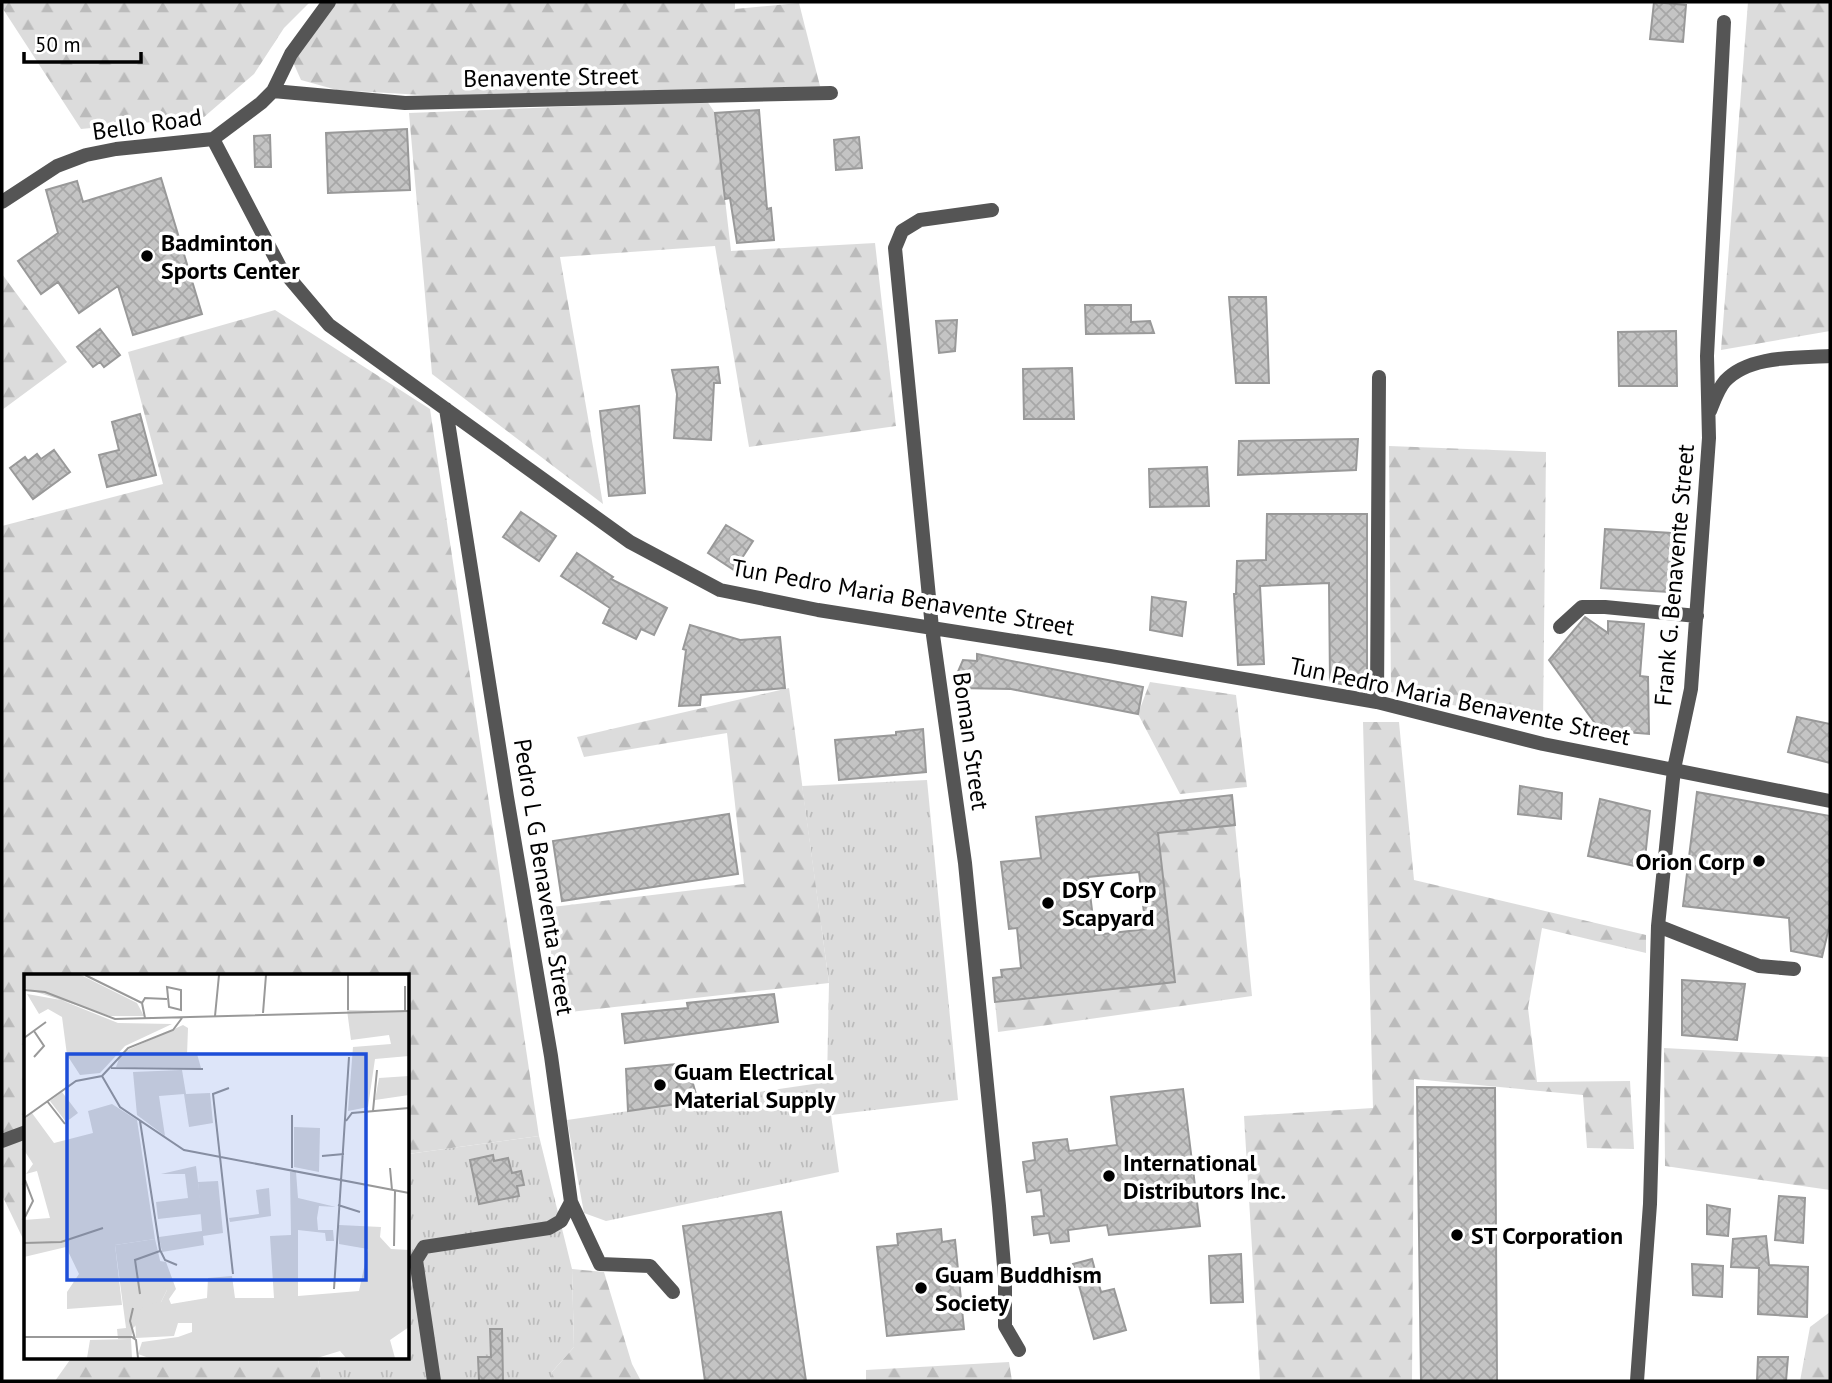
<svg xmlns="http://www.w3.org/2000/svg" width="1832" height="1383" viewBox="0 0 1832 1383" font-family="'PT Sans',sans-serif">
  <style>
    .grass { fill: url(#grass-tufts) }
    .forest { fill: url(#forest-firs) }
    .building { fill: url(#building-cross-hatch); stroke: #999; stroke-width: 2; fill-rule: evenodd }
    .lines { fill: none; stroke-linecap: round; stroke-linejoin: round }
    .street { stroke: #555; stroke-width: 14 }
    .poi-dot { fill: #000; stroke: #fff; stroke-width: 2.5 }
    .labels { text-anchor: middle; dominant-baseline: central; stroke-width: 7; stroke-linejoin: round; paint-order: stroke }
    .street-label { font-size: 24px; fill: #000; stroke: #fff }
    .poi-label { font-size: 24px; font-weight: bold; fill: #000; stroke: #fff; text-anchor: start }
    .inset-road { fill: none; stroke: #999; stroke-width: 2 }
    .view { fill: #1d4ed8; fill-opacity: 0.15; stroke: #1d4ed8; stroke-width: 3.5 }
    .inset-edge { fill: none; stroke: #000; stroke-width: 3.5 }
  </style>
  <defs>
    <pattern id="grass-tufts" width="24" height="20" patternUnits="userSpaceOnUse" patternTransform="scale(1.75)"><rect width="24" height="20" fill="#dcdcdc"/><path d="M3 7l-1-3M5 7V3M7 7l1-3M15 17l-1-3M17 17v-4M19 17l1-3" fill="none" stroke="#bbb"/></pattern>
    <pattern id="forest-firs" width="22" height="20" patternUnits="userSpaceOnUse" patternTransform="scale(1.75)"><rect width="22" height="20" fill="#dcdcdc"/><path d="M5 1l3.5 6h-7zM16 11l3.5 6h-7z" fill="#bbb"/></pattern>
    <pattern id="building-cross-hatch" width="8" height="8" patternUnits="userSpaceOnUse" patternTransform="scale(1.75)"><rect width="8" height="8" fill="#c4c4c4"/><path d="M0 0l8 8M0 8l8-8" fill="none" stroke="#a7a7a7"/></pattern>
  </defs>
  <rect width="100%" height="100%" fill="#fff"/>
  <path class="grass" d="M 927,780 L 958,1100 L 831,1115 L 839,1172 L 606,1221 L 584,1213 L 567,1120 L 827,1082 L 829,983 L 802,786 Z
    M 539,1136 L 572,1269 L 574,1347 L 552,1372 L 550,1381 L 321,1381 L 318,1357 L 408,1357 L 408,1154 Z"/>
  <path class="forest" d="M 2,2 L 310,2 L 284,28 L 254,74 L 204,117 L 81,129 L 3,9 Z
    M 329,2 L 735,2 L 735,9 L 799,3 L 820,86 L 456,97 L 337,90 L 301,80 L 293,62 Z
    M 1748,2 L 1830,2 L 1830,331 L 1721,350 Z
    M 707,101 L 715,113 L 731,251 L 875,243 L 896,426 L 749,447 L 715,246 L 560,257 L 603,504 L 432,374 L 409,113 Z
    M 2,274 L 67,362 L 2,410 Z
    M 275,310 L 430,409 L 539,1136 L 408,1154 L 408,975 L 26,975 L 26,1245 L 2,1195 L 2,526 L 163,484 L 128,352 Z
    M 1389,446 L 1546,452 L 1543,724 L 1391,692 Z
    M 1150,682 L 1236,695 L 1247,787 L 1180,794 L 1138,714 Z
    M 789,688 L 829,983 L 561,1013 L 544,908 L 744,884 L 727,733 L 584,757 L 577,737 Z
    M 1363,722 L 1399,722 L 1414,880 L 1646,935 L 1646,953 L 1542,928 L 1528,1008 L 1537,1082 L 1630,1081 L 1634,1149 L 1587,1148 L 1583,1095 L 1414,1079 L 1412,1381 L 1260,1381 L 1244,1116 L 1373,1108 Z
    M 1235,825 L 1252,996 L 998,1032 L 995,1002 L 1175,982 L 1158,833 Z
    M 1664,1048 L 1830,1057 L 1830,1190 L 1665,1166 Z
    M 572,1269 L 604,1272 L 632,1364 L 641,1381 L 550,1381 L 552,1372 L 574,1347 Z
    M 1830,1312 L 1830,1381 L 1800,1381 L 1810,1327 Z
    M 72,1357 L 318,1357 L 321,1381 L 55,1381 Z
    M 1009,1362 L 1012,1381 L 866,1381 L 866,1370 Z"/>
  <path class="building" d="M 1654,2 L 1686,5 L 1683,42 L 1650,39 Z
    M 759,110 L 767,209 L 771,208 L 774,240 L 737,243 L 730,198 L 725,199 L 715,113 Z
    M 407,129 L 410,190 L 328,193 L 326,133 Z
    M 270,135 L 271,167 L 255,167 L 254,136 Z
    M 859,137 L 862,168 L 836,170 L 834,140 Z
    M 161,178 L 202,314 L 133,335 L 118,286 L 79,313 L 58,282 L 41,294 L 18,261 L 58,233 L 46,190 L 77,181 L 83,202 Z
    M 1229,297 L 1266,297 L 1269,383 L 1236,383 Z
    M 1085,305 L 1131,305 L 1131,322 L 1150,321 L 1154,333 L 1086,334 Z
    M 957,320 L 955,351 L 939,353 L 936,321 Z
    M 100,329 L 120,355 L 104,367 L 100,362 L 93,367 L 77,347 Z
    M 1676,331 L 1677,386 L 1619,386 L 1618,332 Z
    M 718,367 L 720,383 L 714,383 L 711,440 L 674,438 L 677,394 L 672,370 Z
    M 1072,368 L 1074,419 L 1024,419 L 1023,369 Z
    M 639,406 L 645,493 L 609,496 L 600,411 Z
    M 140,414 L 156,475 L 107,487 L 99,455 L 119,450 L 112,422 Z
    M 1358,439 L 1356,470 L 1238,475 L 1239,441 Z
    M 54,450 L 70,472 L 33,499 L 10,468 L 25,457 L 28,461 L 37,454 L 41,459 Z
    M 1207,467 L 1209,506 L 1150,507 L 1149,469 Z
    M 521,512 L 556,536 L 539,561 L 503,537 Z
    M 1267,514 L 1367,514 L 1367,689 L 1330,682 L 1329,583 L 1260,586 L 1264,664 L 1238,665 L 1234,594 L 1236,594 L 1237,561 L 1266,560 Z
    M 726,525 L 753,541 L 734,570 L 708,553 Z
    M 1605,529 L 1672,533 L 1669,592 L 1601,588 Z
    M 577,553 L 613,577 L 611,579 L 667,608 L 654,635 L 641,629 L 636,639 L 603,623 L 610,608 L 561,576 Z
    M 1152,597 L 1186,602 L 1182,636 L 1150,630 Z
    M 1585,617 L 1608,633 L 1608,621 L 1644,624 L 1640,676 L 1648,677 L 1649,734 L 1600,730 L 1549,660 Z
    M 690,625 L 740,640 L 780,637 L 785,688 L 701,695 L 700,705 L 679,706 L 686,650 L 683,649 Z
    M 977,654 L 1143,687 L 1138,714 L 1011,689 L 958,688 L 957,674 L 963,660 L 977,661 Z
    M 1797,717 L 1830,724 L 1830,763 L 1788,752 Z
    M 923,729 L 926,772 L 839,780 L 835,740 L 896,735 L 896,732 Z
    M 1520,786 L 1562,793 L 1561,819 L 1518,814 Z
    M 1697,792 L 1830,816 L 1830,923 L 1822,957 L 1791,951 L 1789,918 L 1683,906 Z
    M 1232,795 L 1235,825 L 1158,833 L 1175,982 L 995,1002 L 993,978 L 1002,977 L 1001,970 L 1021,968 L 1017,928 L 1009,929 L 1001,862 L 1041,858 L 1036,817 ZM 1139,872 L 1146,929 L 1095,935 L 1088,877 Z
    M 1600,799 L 1650,811 L 1644,868 L 1588,856 Z
    M 729,814 L 738,874 L 562,901 L 553,841 Z
    M 1682,980 L 1745,984 L 1737,1040 L 1682,1035 Z
    M 774,994 L 778,1022 L 625,1043 L 622,1014 L 688,1008 L 687,1003 Z
    M 687,1063 L 698,1101 L 628,1111 L 626,1069 Z
    M 1417,1087 L 1495,1088 L 1497,1381 L 1421,1381 Z
    M 1183,1089 L 1200,1226 L 1109,1235 L 1107,1225 L 1068,1230 L 1069,1241 L 1051,1243 L 1049,1233 L 1034,1235 L 1032,1217 L 1044,1216 L 1041,1190 L 1027,1192 L 1023,1162 L 1035,1160 L 1033,1143 L 1067,1139 L 1069,1151 L 1117,1145 L 1111,1097 Z
    M 493,1155 L 494,1161 L 508,1158 L 512,1173 L 521,1171 L 524,1185 L 517,1186 L 519,1196 L 479,1204 L 470,1160 Z
    M 1779,1196 L 1805,1198 L 1803,1243 L 1775,1240 Z
    M 1707,1205 L 1730,1209 L 1728,1236 L 1707,1234 Z
    M 781,1212 L 806,1381 L 705,1381 L 683,1226 Z
    M 941,1229 L 942,1242 L 955,1240 L 964,1329 L 887,1336 L 877,1247 L 898,1245 L 897,1234 Z
    M 1766,1236 L 1769,1265 L 1808,1267 L 1807,1317 L 1758,1314 L 1759,1268 L 1731,1267 L 1733,1239 Z
    M 1241,1254 L 1243,1302 L 1211,1303 L 1209,1256 Z
    M 1092,1259 L 1101,1292 L 1114,1289 L 1126,1330 L 1094,1339 L 1073,1264 Z
    M 1692,1264 L 1723,1266 L 1722,1297 L 1693,1295 Z
    M 490,1329 L 502,1329 L 503,1381 L 479,1381 L 478,1357 L 491,1357 Z
    M 1758,1357 L 1788,1357 L 1786,1381 L 1757,1381 Z"/>
  <g class="lines">
    <path class="street" d="M 273,91 L 405,103 L 831,93
      M 213,139 L 280,267 L 329,325 L 630,542 L 720,590 L 818,610 L 1110,656 L 1377,702 L 1543,744 L 1830,801
      M 2,202 L 57,166 L 86,155 L 116,149 L 213,139 L 261,103 L 273,91 L 291,54 L 329,2
      M 992,210 L 920,220 L 902,231 L 895,248 L 932,628 L 965,863 L 999,1206 L 1005,1278 L 1005,1326 L 1019,1350
      M 446,409 L 507,797 L 551,1056 L 571,1202 L 600,1264 L 650,1266 L 673,1292
      M 1710,411 C 1714,401 1718,389 1725,381 C 1749,355 1797,358 1830,356
      M 1560,627 L 1582,607 L 1605,607 L 1697,616
      M 1377,702 L 1379,377
      M 1658,926 L 1759,966 L 1794,969
      M 2,1141 L 26,1132
      M 434,1381 L 416,1260 L 424,1247 L 549,1228 L 561,1221 L 571,1202
      M 1637,1381 L 1650,1204 L 1658,926 L 1674,769 L 1691,689 L 1709,438 L 1707,356 L 1724,22"/>
  </g>
  <g class="poi-dot">
    <circle cx="147" cy="256" r="7"/>
    <circle cx="1759" cy="861" r="7"/>
    <circle cx="1048" cy="903" r="7"/>
    <circle cx="660" cy="1085" r="7"/>
    <circle cx="1109" cy="1176" r="7"/>
    <circle cx="1457" cy="1235" r="7"/>
    <circle cx="921" cy="1288" r="7"/>
  </g>
  <g class="labels">
    <g class="street-label">
      <text transform="translate(551 77) rotate(-1)">Benavente Street</text>
      <text transform="translate(147 124) rotate(-8)">Bello Road</text>
      <text transform="translate(1674 575) rotate(-85)">Frank G. Benavente Street</text>
      <text transform="translate(903 597) rotate(10)">Tun Pedro Maria Benavente Street</text>
      <text transform="translate(1460 701) rotate(12)">Tun Pedro Maria Benavente Street</text>
      <text transform="translate(971 741) rotate(82)">Boman Street</text>
      <text transform="translate(544 877) rotate(81)">Pedro L G Benaventa Street</text>
    </g>
    <g class="poi-label">
      <text x="161" y="242">Badminton<tspan x="161" dy="28">Sports Center</tspan></text>
      <text x="1745" y="861" text-anchor="end">Orion Corp</text>
      <text x="1062" y="889">DSY Corp<tspan x="1062" dy="28">Scapyard</tspan></text>
      <text x="674" y="1071">Guam Electrical<tspan x="674" dy="28">Material Supply</tspan></text>
      <text x="1123" y="1162">International<tspan x="1123" dy="28">Distributors Inc.</tspan></text>
      <text x="1471" y="1235">ST Corporation</text>
      <text x="935" y="1274">Guam Buddhism<tspan x="935" dy="28">Society</tspan></text>
    </g>
  </g>
  <g transform="translate(24 974)">
    <rect width="385" height="385" fill="#fff"/>
    <path d="M 194,207 L 199,259 L 179,262 L 180,271 L 138,278 L 135,263 L 178,257 L 174,208 ZM 131,265 L 143,316 L 137,328 L 109,354 L 107,365 L 94,365 L 93,355 L 102,354 L 91,271 Z" fill="#dcdcdc"/>
    <path d="M 0,1 L 57,1 L 113,29 L 120,42 L 86,42 L 0,14 ZM 3,20 L 37,26 L 94,49 L 148,50 L 101,72 L 76,99 L 56,101 L 43,81 L 38,43 L 24,35 L 15,40 ZM 323,36 L 385,37 L 385,82 L 351,85 L 344,133 L 324,137 L 329,73 L 367,70 L 365,61 L 327,66 ZM 159,51 L 164,54 L 163,81 L 173,80 L 177,94 L 92,93 L 97,79 ZM 158,96 L 162,120 L 186,119 L 189,149 L 165,153 L 160,120 L 135,122 L 141,162 L 113,141 L 109,98 ZM 385,102 L 385,121 L 351,126 L 355,104 ZM 38,118 L 54,139 L 42,148 L 26,127 ZM 88,130 L 113,146 L 131,265 L 91,271 L 98,331 L 43,335 L 43,318 L 55,300 L 42,273 L 0,283 L 0,246 L 26,244 L 13,197 L 2,200 L 9,190 L 0,176 L 0,146 L 8,139 L 30,169 L 69,159 L 64,137 ZM 270,153 L 296,154 L 295,198 L 270,193 ZM 172,192 L 178,240 L 134,245 L 132,228 L 164,224 L 161,200 L 137,200 ZM 266,198 L 272,198 L 274,224 L 312,233 L 295,232 L 293,244 L 294,256 L 309,256 L 310,267 L 302,267 L 301,259 L 274,256 L 274,322 L 335,317 L 344,275 L 315,270 L 315,251 L 357,253 L 356,263 L 367,275 L 385,276 L 385,353 L 366,366 L 371,384 L 322,384 L 316,377 L 293,384 L 125,384 L 114,380 L 118,368 L 154,363 L 168,358 L 168,349 L 154,349 L 150,362 L 112,364 L 111,339 L 124,330 L 137,328 L 143,316 L 132,309 L 136,287 L 142,288 L 152,315 L 145,325 L 147,330 L 183,324 L 184,304 L 208,302 L 211,324 L 250,324 L 246,262 L 267,261 ZM 245,214 L 247,242 L 206,248 L 205,244 L 235,240 L 232,216 ZM 107,365 L 108,384 L 63,384 L 66,366 Z" fill="#dcdcdc"/>
    <path class="inset-road" d="M 61,1 L 118,29 L 121,44M 324,1 L 324,36M 143,13 L 157,16 L 157,36 L 145,33 ZM 0,16 L 21,18 L 91,45 L 385,37M 118,29 L 121,24 L 143,25M 381,37 L 381,12M 239,39 L 242,1M 191,42 L 195,1M 10,57 L 20,72 L 10,83M 0,64 L 22,48M 87,94 L 179,95M 78,102 L 96,133 L 160,176 L 385,219M 205,114 L 189,120 L 209,300M 23,127 L 41,150M 349,137 L 353,96M 0,144 L 52,107 L 78,102 L 104,74 L 149,56 L 158,44M 116,147 L 136,276 L 141,286 L 153,291M 322,147 L 328,139 L 385,134M 298,182 L 320,180M 268,194 L 268,141M 366,194 L 368,216M 314,231 L 336,238M 1,243 L 9,227 L 1,206M 0,269 L 37,268 L 79,254M 370,272 L 371,217M 310,315 L 325,83M 116,320 L 111,286 L 136,277M 109,334 L 106,347 L 111,365M 0,363 L 108,363 L 112,366 L 114,384"/>
    <path class="view" d="M 43,80 L 342,80 L 342,306 L 43,306 Z"/>
    <rect width="385" height="385" class="inset-edge"/>
  </g>
  <rect width="1832" height="1383" fill="none" stroke="#000000" stroke-width="7"/>
  <path d="M24 52v10h117v-10" fill="none" stroke="#000000" stroke-width="3.5"/>
  <text x="35" y="52" font-size="21" fill="#000000" stroke="#ffffff" stroke-width="5" paint-order="stroke">50 m</text>
</svg>
